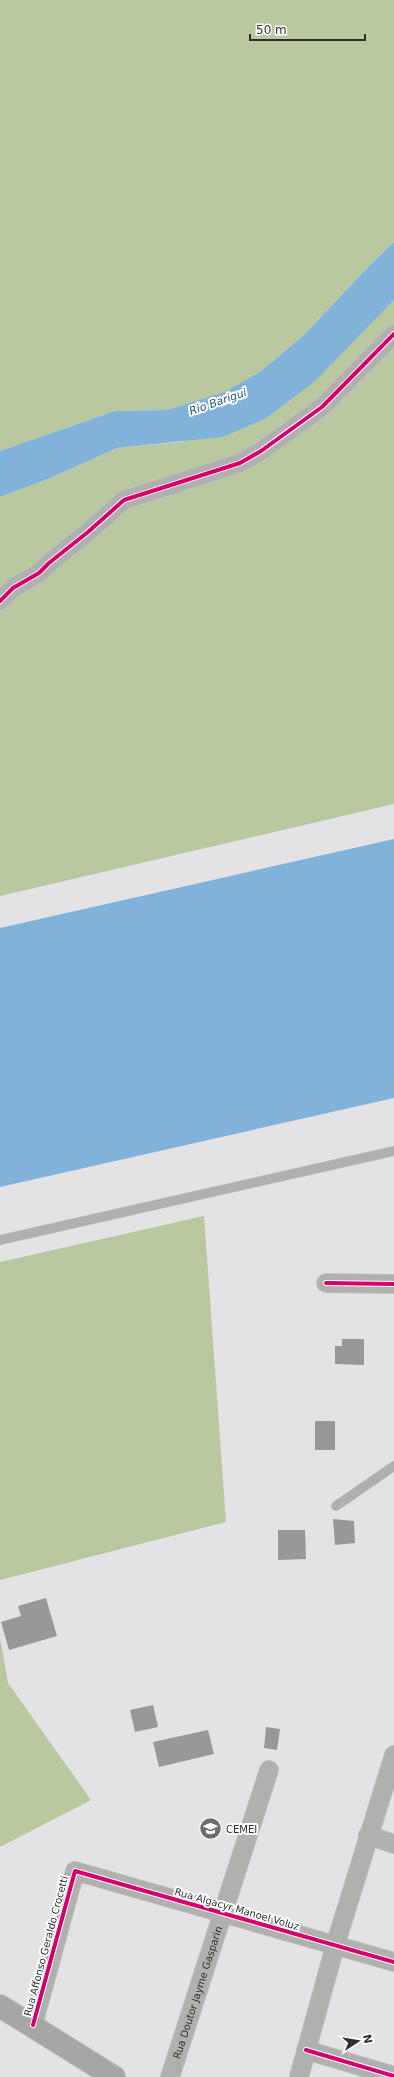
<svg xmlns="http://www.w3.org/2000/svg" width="394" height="2077" viewBox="0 0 394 2077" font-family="'DejaVu Sans',sans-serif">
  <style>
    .forest { fill: #b9c89e }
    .water { fill: #81b3da }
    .building { fill: #989799 }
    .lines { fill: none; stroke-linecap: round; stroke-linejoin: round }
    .service-casing { stroke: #bfbec0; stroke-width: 10 }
    .minor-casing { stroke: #bfbec0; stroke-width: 20 }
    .secondary-casing { stroke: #bfbec0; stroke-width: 24 }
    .service { stroke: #b0b0af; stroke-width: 9 }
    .minor { stroke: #b0b0af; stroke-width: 18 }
    .secondary { stroke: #a6a6a5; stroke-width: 22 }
    .cycleway-casing { stroke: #fff; stroke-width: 6 }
    .cycleway { stroke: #d6006c; stroke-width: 4 }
    .labels { text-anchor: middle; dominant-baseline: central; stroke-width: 4; stroke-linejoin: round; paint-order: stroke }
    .poi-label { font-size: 10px; fill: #2e2e2f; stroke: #fff; text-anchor: start }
    .street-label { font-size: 10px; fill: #2e2e2f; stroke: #fff }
    .water-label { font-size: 11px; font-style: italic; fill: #22577d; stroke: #fff }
  </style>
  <rect width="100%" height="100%" fill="#e3e2e4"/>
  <path class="forest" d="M 0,0 L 394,0 L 394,242 L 370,265 L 304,335 L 260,372 L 225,393 L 167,410 L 115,411 L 0,451 Z
    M 394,300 L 394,804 L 0,896 L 0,497 L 48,479 L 117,448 L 181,442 L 265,419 L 314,381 Z
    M 204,1216 L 226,1522 L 0,1580 L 0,1262 Z
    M 0,1638 L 8,1683 L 91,1800 L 0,1847 Z"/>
  <path class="water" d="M 394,242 L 394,300 L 314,382 L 265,419 L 222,437 L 117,448 L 48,479 L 0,497 L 0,451 L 115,411 L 167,410 L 225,392 L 260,372 L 304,335 L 370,265 Z
    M 394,839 L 394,1098 L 0,1187 L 0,928 Z"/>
  <path class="building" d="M 342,1339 L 364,1339 L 364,1365 L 335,1364 L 335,1346 L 342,1346 Z
    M 315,1421 L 335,1421 L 335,1450 L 315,1450 Z
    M 333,1519 L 354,1521 L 355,1543 L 335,1545 Z
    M 278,1530 L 305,1530 L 306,1559 L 278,1560 Z
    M 46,1598 L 57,1636 L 9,1650 L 1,1622 L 21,1616 L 18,1606 Z
    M 153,1705 L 158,1727 L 135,1732 L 130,1710 Z
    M 266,1727 L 280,1729 L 277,1750 L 264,1748 Z
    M 208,1730 L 214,1754 L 159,1767 L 153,1742 Z"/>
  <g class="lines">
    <defs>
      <path id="service" d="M 0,1240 L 394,1151
        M 336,1506 L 394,1466"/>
      <g id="minor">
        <path d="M 0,601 L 13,588 L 39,573 L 49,563 L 88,532 L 124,500 L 240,463 L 261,451 L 322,407 L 394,334"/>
        <path d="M 326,1283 L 394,1284"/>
        <path d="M 368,1835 L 394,1844"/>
        <path d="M 33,2025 L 75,1871 L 394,1962"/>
        <path d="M 306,2050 L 394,2076"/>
        <path id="s1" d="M 170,2077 L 269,1770"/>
        <path d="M 299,2077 L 335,1946 L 394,1755"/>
      </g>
      <path id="secondary" d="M 0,2006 L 114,2077"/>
    </defs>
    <use href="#service" class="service-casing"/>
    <use href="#minor" class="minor-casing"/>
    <use href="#secondary" class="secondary-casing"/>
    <use href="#service" class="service"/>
    <use href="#minor" class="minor"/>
    <use href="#secondary" class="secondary"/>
    <defs>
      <path id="cycleway" d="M 0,601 L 13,588 L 39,573 L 49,563 L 88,532 L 124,500 L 240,463 L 261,451 L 322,407 L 394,334
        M 326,1283 L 394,1284
        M 33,2025 L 75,1871 L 394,1962
        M 306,2050 L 394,2076"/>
    </defs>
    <use href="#cycleway" class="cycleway-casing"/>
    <use href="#cycleway" class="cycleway"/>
  </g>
  <defs>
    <symbol id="school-disc" viewBox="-11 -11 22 22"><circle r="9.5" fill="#6d6d6e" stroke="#fff"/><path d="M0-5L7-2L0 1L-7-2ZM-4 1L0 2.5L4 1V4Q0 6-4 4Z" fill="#fff"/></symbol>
  </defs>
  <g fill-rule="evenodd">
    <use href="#school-disc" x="198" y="1816" width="25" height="25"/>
  </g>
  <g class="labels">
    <g class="poi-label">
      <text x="226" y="1829">CEMEI</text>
    </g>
    <g class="street-label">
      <text transform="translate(237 1909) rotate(16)">Rua Algacyr Manoel Voluz</text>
      <text transform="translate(46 1946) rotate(-75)">Rua Affonso Geraldo Crocetti</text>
      <text stroke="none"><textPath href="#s1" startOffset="89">Rua Doutor Jayme Gasparin</textPath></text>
    </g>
    <g class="water-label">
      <text transform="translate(218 402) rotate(-19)">Rio Barigui</text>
    </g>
  </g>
  <g transform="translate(358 2041) rotate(78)" stroke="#ffffff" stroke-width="3" paint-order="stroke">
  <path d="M0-3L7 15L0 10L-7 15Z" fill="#2e2e2f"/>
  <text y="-6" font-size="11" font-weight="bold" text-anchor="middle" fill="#2e2e2f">N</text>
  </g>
  <path d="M250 34v6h115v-6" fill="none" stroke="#2e2e2f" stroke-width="2"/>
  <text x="256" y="34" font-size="12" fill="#2e2e2f" stroke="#ffffff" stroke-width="3" paint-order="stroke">50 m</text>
</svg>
